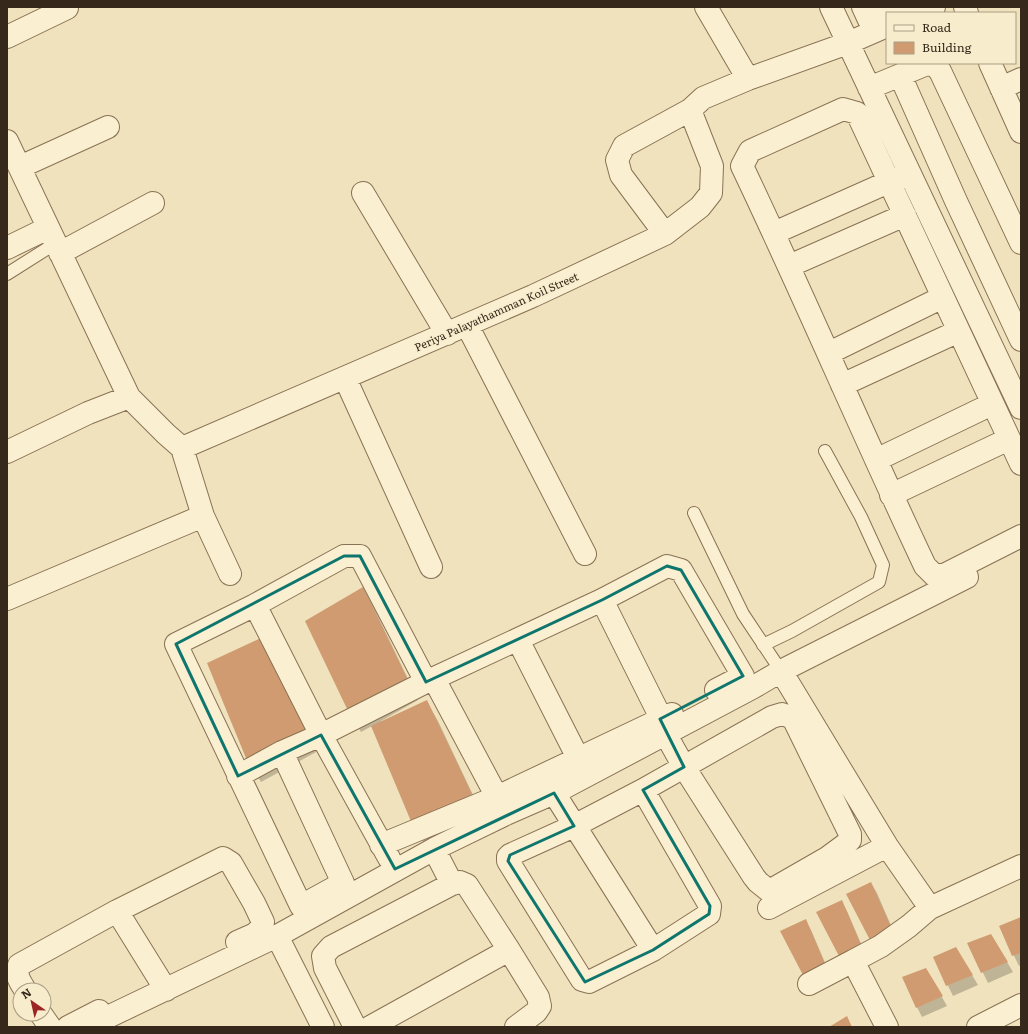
<svg xmlns="http://www.w3.org/2000/svg" width="1028" height="1034" viewBox="0 0 1028 1034" font-family="Literata,serif">
  <style>
    .shadow { fill: #0003 }
    .building { fill: #d09b70 }
    .lines { fill: none; stroke-linecap: round; stroke-linejoin: round }
    .service-casing { stroke: #887255; stroke-width: 14 }
    .minor-casing { stroke: #887255; stroke-width: 24 }
    .service { stroke: #faefd0; stroke-width: 12 }
    .minor { stroke: #faefd0; stroke-width: 22 }
    .marked { fill: none; stroke: #0f766e; stroke-width: 3; stroke-linejoin: round }
    .labels { text-anchor: middle; dominant-baseline: central; stroke-width: 3; stroke-linejoin: round; paint-order: stroke }
    .street-label { font-size: 11px; fill: #36291b; stroke: #f7eccc }
  </style>
  <rect width="100%" height="100%" fill="#f0e2bc"/>
  <path class="shadow" d="M 363,588 L 374,608 L 418,700 L 381,721 L 382,722 L 427,702 L 438,721 L 482,814 L 425,845 L 414,826 L 372,726 L 361,732 L 350,712 Z
    M 262,639 L 318,751 L 261,782 L 249,763 Z
    M 871,883 L 877,893 L 896,937 L 871,940 Z
    M 841,901 L 847,911 L 866,955 L 846,968 Z
    M 1021,918 L 1021,965 L 1019,966 L 1000,927 Z
    M 805,920 L 811,930 L 830,974 L 810,987 Z
    M 991,935 L 1013,972 L 988,983 L 969,944 Z
    M 956,948 L 978,985 L 953,996 L 934,957 Z
    M 926,969 L 947,1006 L 922,1017 L 917,1007 Z"/>
  <path class="building" d="M 363,587 L 408,680 L 349,713 L 305,621 Z
    M 263,637 L 307,731 L 248,763 L 207,663 Z
    M 427,700 L 472,794 L 413,826 L 371,726 Z
    M 871,882 L 891,927 L 870,940 L 846,894 Z
    M 842,900 L 861,945 L 840,958 L 816,912 Z
    M 1021,917 L 1021,953 L 1012,956 L 999,926 Z
    M 806,919 L 825,964 L 804,977 L 780,931 Z
    M 991,934 L 1008,962 L 981,973 L 967,943 Z
    M 956,947 L 973,975 L 946,986 L 933,957 Z
    M 926,968 L 943,996 L 916,1008 L 902,977 Z
    M 847,1016 L 852,1027 L 829,1027 Z"/>
  <g class="lines">
    <defs>
      <path id="service" d="M 7,274 L 56,243
        M 694,513 L 743,614 L 781,671
        M 763,645 L 792,631 L 879,582 L 883,565 L 861,517 L 825,451"/>
      <path id="minor" d="M 706,7 L 748,79
        M 831,7 L 1021,408
        M 863,7 L 869,20 L 901,7
        M 965,7 L 967,13
        M 919,13 L 934,7
        M 7,37 L 67,8
        M 990,63 L 1021,132
        M 900,75 L 956,201 L 1021,340
        M 869,88 L 927,64 L 934,65 L 940,71 L 1021,243
        M 1001,88 L 1021,79
        M 7,141 L 129,397
        M 20,167 L 108,127
        M 363,193 L 447,334
        M 774,233 L 902,176
        M 665,234 L 621,175 L 617,160 L 624,146 L 690,110 L 703,98 L 748,79 L 848,43 L 887,26
        M 7,248 L 48,228
        M 60,253 L 153,203
        M 789,266 L 905,215
        M 467,325 L 585,554
        M 829,353 L 943,297
        M 345,378 L 431,567
        M 842,385 L 959,331
        M 182,448 L 203,516 L 230,574
        M 7,452 L 88,413 L 129,397 L 166,434 L 182,448 L 533,296 L 665,234 L 700,207 L 711,193 L 712,166 L 690,110
        M 876,460 L 992,404
        M 1021,464 L 857,113 L 843,109 L 750,151 L 742,166 C 805,298 862,433 925,566 L 934,575 L 944,575 L 1021,536
        M 891,495 L 1009,439
        M 7,599 L 203,516
        M 602,600 L 668,732
        M 255,605 L 321,735 L 389,858
        M 518,640 L 578,758
        M 781,671 L 887,846 L 930,908 L 1021,866
        M 434,679 L 497,797
        M 282,752 L 343,883 L 301,906 L 176,644 L 255,605 L 344,556 L 360,556 L 426,682
        M 238,776 L 282,752 L 321,735 L 426,682 L 602,600 L 667,566 L 681,570 L 743,676 L 716,690
        M 643,790 L 710,906 L 709,914 L 653,950 L 589,982 L 582,980 L 508,861 L 508,857 L 510,855 L 574,826 L 643,790 L 772,717 L 782,714 L 793,718 L 850,834 L 850,840 L 846,844 L 827,858 L 773,889 L 768,890 L 758,882 L 754,877 L 684,767 L 665,733
        M 554,793 L 653,950
        M 381,845 L 497,797 L 672,714
        M 434,849 L 452,884
        M 769,908 L 887,846
        M 117,911 L 223,858 L 231,863 L 254,903 L 263,922 L 261,928 L 255,934 L 237,942
        M 277,936 L 323,1027
        M 509,950 L 538,997 L 540,1006 L 536,1012 L 516,1027
        M 809,984 L 853,961
        M 25,990 C 20,981 15,976 19,965 L 117,911 L 166,990
        M 41,1014 L 50,1027
        M 68,1027 L 99,1011
        M 87,1027 L 277,936 L 434,849 L 506,814 L 554,793 L 752,688 L 781,671 L 967,577
        M 355,1027 L 325,968 L 323,956 L 331,947 L 452,884 L 460,882 L 467,885 L 509,950 L 370,1027
        M 887,1027 L 853,961 L 881,946 L 909,926 L 930,908
        M 978,1027 L 1021,1005"/>
    </defs>
    <use href="#service" class="service-casing"/>
    <use href="#minor" class="minor-casing"/>
    <use href="#service" class="service"/>
    <use href="#minor" class="minor"/>
  </g>
  <path class="marked" d="M 344,556 L 360,556 L 426,682 L 602,600 L 667,566 L 681,570 L 743,676 L 660,719 L 684,767 L 643,790 L 710,906 L 709,914 L 653,950 L 585,982 L 508,861 L 510,855 L 574,826 L 554,793 L 395,869 L 321,735 L 238,776 L 176,644 Z"/>
  <g class="labels">
    <g class="street-label">
      <text transform="translate(496 311) rotate(-24)">Periya Palayathamman Koil Street</text>
    </g>
  </g>
  <rect width="1028" height="1034" fill="none" stroke="#36291b" stroke-width="16"/>
  <rect x="886" y="12" width="130" height="52" fill="#f7eccc" stroke="#aa9e85"/>
  <rect x="894" y="25" width="20" height="6" fill="#faefd0" stroke="#aa9e85"/>
  <text x="922" y="32" font-size="12" fill="#36291b">Road</text>
  <rect x="894" y="42" width="20" height="12" fill="#d09b70" stroke="#aa9e85"/>
  <text x="922" y="52" font-size="12" fill="#36291b">Building</text>
  <g transform="translate(32 1002) rotate(326)"><circle r="19" fill="#f7eccc" stroke="#aa9e85"/>
  <path d="M0-3L7 15L0 10L-7 15Z" fill="#9a2523"/>
  <text y="-6" font-size="11" font-weight="bold" text-anchor="middle" fill="#36291b">N</text>
  </g>
</svg>
